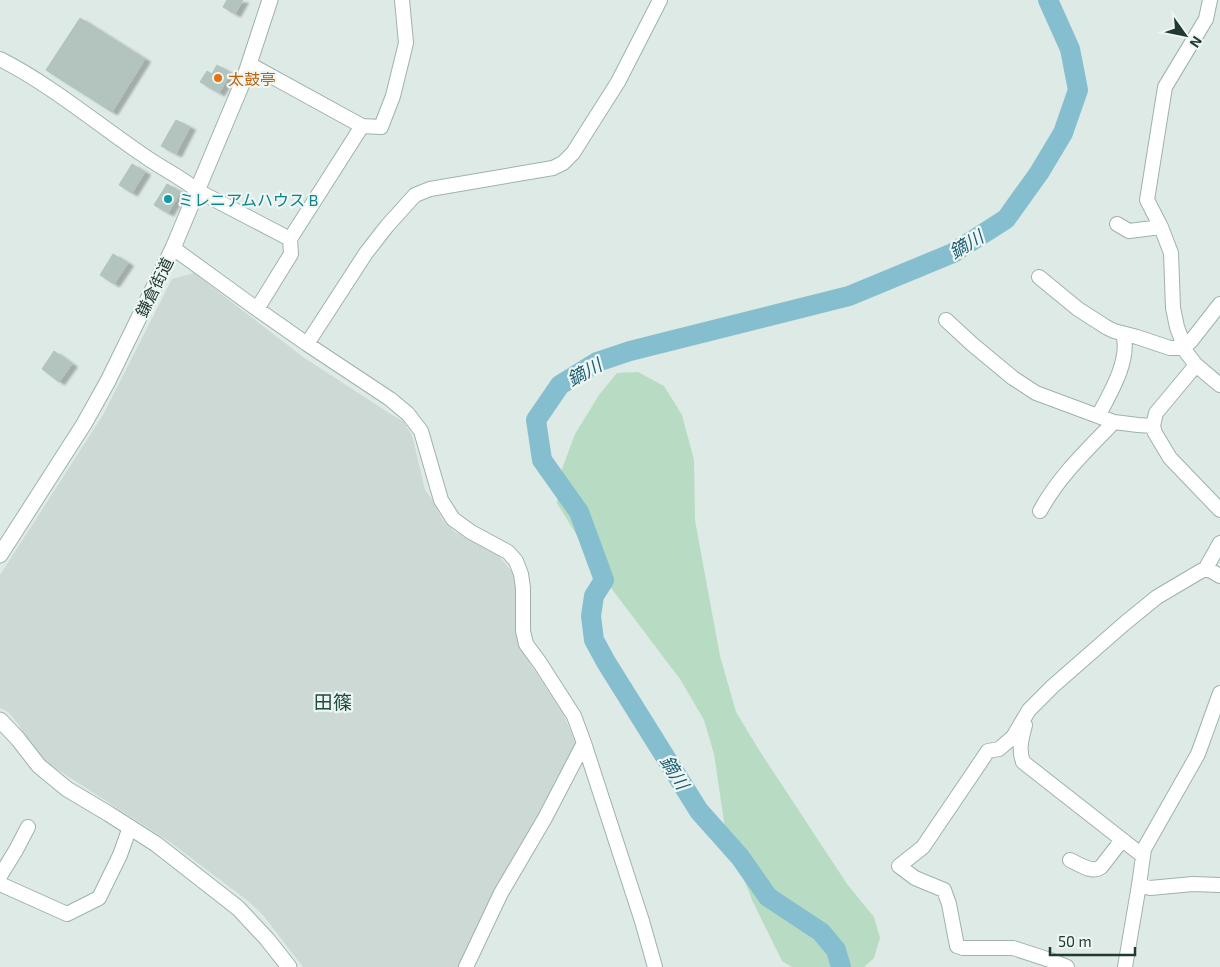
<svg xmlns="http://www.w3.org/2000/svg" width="1220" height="967" viewBox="0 0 1220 967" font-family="'Exo 2','Noto Sans JP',sans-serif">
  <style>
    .built { fill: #ccd9d4 }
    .green { fill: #b7dbc3 }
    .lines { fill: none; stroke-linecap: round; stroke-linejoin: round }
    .river { stroke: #85bfcf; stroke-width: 20 }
    .building { fill: #b3c4be; stroke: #b1c3bc; filter: url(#shadow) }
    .minor-casing { stroke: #a1b1ac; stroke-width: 16 }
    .tertiary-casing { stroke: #a1b1ac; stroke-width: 17 }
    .minor { stroke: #fff; stroke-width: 14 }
    .tertiary { stroke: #fff; stroke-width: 15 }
    .food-dot { fill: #e8710a; stroke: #eef6f3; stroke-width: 2 }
    .culture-dot { fill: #0f9aa8; stroke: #eef6f3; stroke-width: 2 }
    .labels { text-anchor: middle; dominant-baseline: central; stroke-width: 4.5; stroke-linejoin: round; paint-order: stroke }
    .food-label { font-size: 16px; fill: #c56008; stroke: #eef6f3; text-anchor: start }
    .culture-label { font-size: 16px; fill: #0d838f; stroke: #eef6f3; text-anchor: start }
    .street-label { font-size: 16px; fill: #203934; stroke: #eef6f3 }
    .water-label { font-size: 18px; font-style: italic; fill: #1b5f74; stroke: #eef6f3 }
    .quarter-label { font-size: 19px; fill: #1c4b42; stroke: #eef6f3 }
  </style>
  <defs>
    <filter id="shadow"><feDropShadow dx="5.5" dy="3" stdDeviation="1" flood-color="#0004"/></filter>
  </defs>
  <rect width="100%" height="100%" fill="#deeae5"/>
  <path class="built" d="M 194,273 L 303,357 L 392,415 L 403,421 L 410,432 L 413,439 L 425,490 L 433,501 L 442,519 L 455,532 L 498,555 L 514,574 L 518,589 L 516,620 L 516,635 L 519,643 L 524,654 L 563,714 L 577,746 L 462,967 L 303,967 L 263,915 L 248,901 L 170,842 L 41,759 L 30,745 L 18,724 L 8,712 L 0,708 L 0,575 L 103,415 L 172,279 Z"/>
  <path class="green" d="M 638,372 L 664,386 L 682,415 L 694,460 L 695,520 L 707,586 L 720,656 L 736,712 L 759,750 L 847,884 L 874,917 L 880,938 L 874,958 L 864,967 L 792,967 L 782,961 L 753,902 L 726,835 L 714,754 L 704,720 L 680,679 L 602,576 L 568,521 L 557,503 L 561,472 L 575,434 L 599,395 L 617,373 Z"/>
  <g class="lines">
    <path class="river" d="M 841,967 L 836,950 L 821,932 L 768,897 L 740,857 L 699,811 L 606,662 L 594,640 L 591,616 L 594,596 L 604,580 L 579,512 L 542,460 L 536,420 L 560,385 L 597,362 L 630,351 L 849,296 L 953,253 L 1006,219 L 1039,173 L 1063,133 L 1078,90 L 1070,49 L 1048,0"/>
  </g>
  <path class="building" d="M 227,0 L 243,0 L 235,14 L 223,7 Z
    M 80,18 L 145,59 L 112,112 L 46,70 Z
    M 217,65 L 231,73 L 219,93 L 200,82 L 207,71 L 212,74 Z
    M 176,120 L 190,127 L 176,154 L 161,146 Z
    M 132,164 L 145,172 L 132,193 L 119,185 Z
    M 167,184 L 181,192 L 168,213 L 154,205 Z
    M 113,254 L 128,263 L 114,284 L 100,275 Z
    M 54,351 L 72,364 L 59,382 L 42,369 Z"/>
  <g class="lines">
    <defs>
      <path id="minor" d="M 1210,0 L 1206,19 L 1165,87 L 1147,200 L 1161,227 L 1171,253 L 1173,308 L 1177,327 L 1181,338 L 1183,348 L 1196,365 L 1220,385
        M 0,59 C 51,85 96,123 143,155 C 161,168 181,177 198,191 L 290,239 L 291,254 L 257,309
        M 249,64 L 362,126
        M 1117,224 L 1129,231 L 1161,227
        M 290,239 L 362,126 L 381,127 L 393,96 L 406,43 L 402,0
        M 173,248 L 257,309 L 307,344 L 390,399 L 408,414 L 421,431 L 441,500 L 453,519 L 471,532 L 508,552 L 516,561 L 521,574 L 523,588 L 523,631 L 526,644 L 540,663 L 574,716 L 584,743 L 642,921 L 655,967
        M 1039,277 L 1078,309 L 1106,327 L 1114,331 L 1137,337 L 1170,348 L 1183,348 L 1191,341 L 1220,304
        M 946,320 L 972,344 L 1013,378 L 1036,393 L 1114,422 L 1138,425 L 1153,426
        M 307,344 L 366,253 L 387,226 L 415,195 L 430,189 L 553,168 L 563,163 L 573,153 L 618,82 L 660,0
        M 1196,365 L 1156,413 L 1153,426 L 1155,433 L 1170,458 L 1220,510
        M 1098,416 C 1110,394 1131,359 1123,334
        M 1040,511 C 1059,476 1087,450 1114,422
        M 1206,568 L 1220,576
        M 1025,725 C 1022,737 1018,749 1023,762 L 1143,856
        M 1070,860 C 1079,864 1092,874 1101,867 L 1122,840
        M 0,876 L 16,850 L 28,827
        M 0,884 L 67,914 L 99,898 L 120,855 L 130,827
        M 1139,885 L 1150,888 L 1193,884 L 1220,885
        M 466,967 L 501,893 L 545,818 L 584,743
        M 1067,967 L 1050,960 L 1013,948 L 963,948 L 957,946 L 949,904 L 944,890 L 915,878 L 899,866 L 923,847 L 988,751 L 999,749 L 1013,737 L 1029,710 L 1053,686 L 1125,623 L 1157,597 L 1206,568 L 1220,543
        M 1125,967 L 1139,885 L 1144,849 L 1198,754 L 1220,693"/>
      <path id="tertiary" d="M 0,555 L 84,424 L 108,381 L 173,248 L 244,79 L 270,0
        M 0,720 L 18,739 L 39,766 L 67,789 L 109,814 L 156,844 L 238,908 L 267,939 L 289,967"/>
    </defs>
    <use href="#minor" class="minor-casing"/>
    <use href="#tertiary" class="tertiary-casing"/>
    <use href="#minor" class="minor"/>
    <use href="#tertiary" class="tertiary"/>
  </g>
  <circle class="food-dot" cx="218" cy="78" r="5"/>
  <circle class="culture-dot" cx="168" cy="199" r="5"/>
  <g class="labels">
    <g class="food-label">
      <text x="228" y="78">太鼓亭</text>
    </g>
    <g class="culture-label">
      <text x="178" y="199">ミレニアムハウス B</text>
    </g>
    <g class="street-label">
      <text transform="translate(154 287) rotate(-64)">鎌倉街道</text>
    </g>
    <g class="water-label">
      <text transform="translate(966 244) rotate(-31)">鏑川</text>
      <text transform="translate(584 372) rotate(-29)">鏑川</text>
      <text transform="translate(675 772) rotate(58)">鏑川</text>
    </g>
    <g class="quarter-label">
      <text x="333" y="701">田篠</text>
    </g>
  </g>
  <g transform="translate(1185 35) rotate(123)" stroke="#eef6f3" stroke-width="4" paint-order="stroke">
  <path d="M0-4L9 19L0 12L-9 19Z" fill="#203934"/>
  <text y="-8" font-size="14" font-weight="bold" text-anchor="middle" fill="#203934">N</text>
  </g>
  <path d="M1050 947v8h85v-8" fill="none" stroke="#203934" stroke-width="2.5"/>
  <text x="1058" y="947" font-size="15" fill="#203934" stroke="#eef6f3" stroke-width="4" paint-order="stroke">50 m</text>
</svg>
